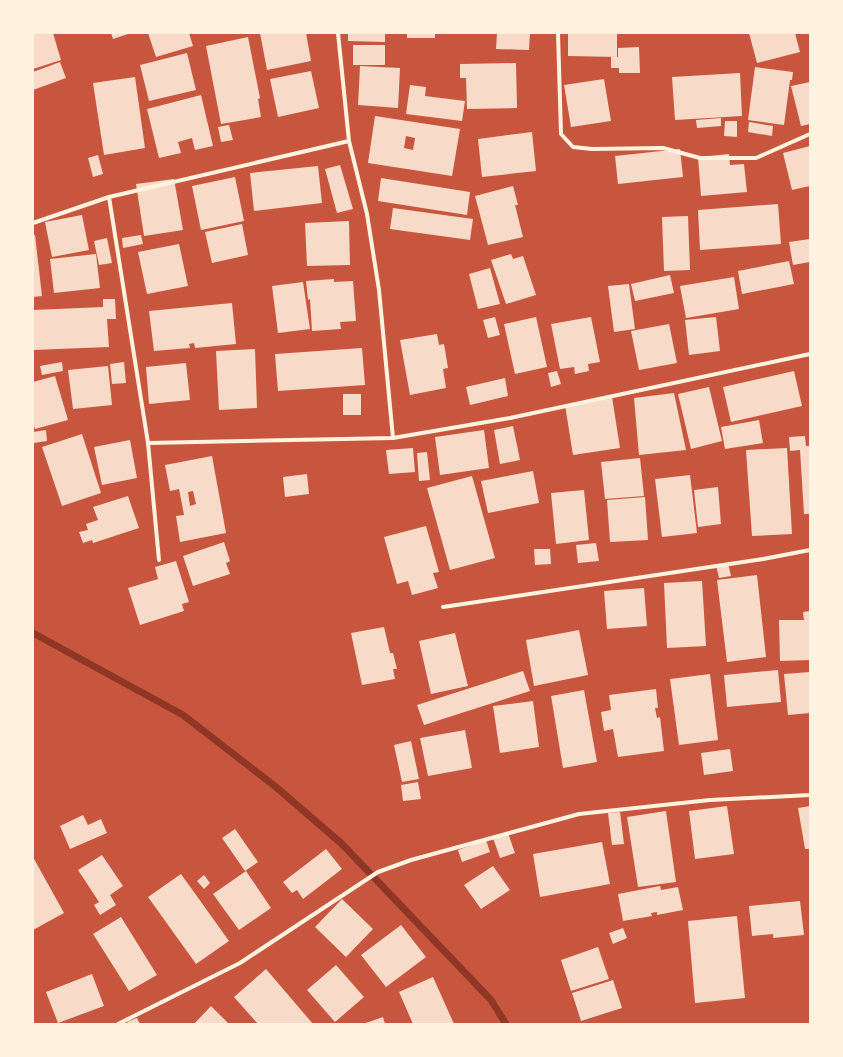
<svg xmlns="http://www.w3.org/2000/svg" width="843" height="1057" viewBox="0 0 843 1057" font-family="'Roboto Condensed',sans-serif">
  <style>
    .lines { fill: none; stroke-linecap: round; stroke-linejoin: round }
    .stream { stroke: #8f3625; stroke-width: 7 }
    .building { fill: #f7dbc8; fill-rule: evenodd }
    .minor { stroke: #fff3e0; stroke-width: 4 }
  </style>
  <rect width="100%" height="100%" fill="#c8553d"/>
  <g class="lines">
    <path class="stream" d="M 33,633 L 183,715 L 276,787 L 342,844 L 491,1000 L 506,1024"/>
  </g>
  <path class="building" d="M 33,33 L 53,33 L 61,60 L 33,69 Z
    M 111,33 L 131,33 L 113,39 Z
    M 148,33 L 189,33 L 193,46 L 156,57 Z
    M 260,33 L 306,33 L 311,61 L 267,70 Z
    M 348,33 L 385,33 L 385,42 L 348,41 Z
    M 407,33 L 435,33 L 435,38 L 407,38 Z
    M 497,33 L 530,33 L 529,50 L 496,49 Z
    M 568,33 L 617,33 L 617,57 L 568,56 Z
    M 749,33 L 795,33 L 800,52 L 757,63 Z
    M 248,37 L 260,98 L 258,99 L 261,117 L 221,124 L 206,46 Z
    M 353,45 L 385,45 L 385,65 L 353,65 Z
    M 639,47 L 640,73 L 619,73 L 619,68 L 611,68 L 611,57 L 621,57 L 618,57 L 618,48 Z
    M 187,53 L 196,90 L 149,101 L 140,65 Z
    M 60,62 L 66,78 L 33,90 L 33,72 Z
    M 516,63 L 517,108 L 467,109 L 466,78 L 460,78 L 460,64 Z
    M 360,66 L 400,68 L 398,108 L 358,105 Z
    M 755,67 L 793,72 L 792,80 L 790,80 L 784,125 L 748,120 Z
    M 311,71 L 319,108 L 278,117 L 270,79 Z
    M 740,73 L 742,116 L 675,120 L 672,77 Z
    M 135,77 L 145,148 L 104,155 L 93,83 Z
    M 604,79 L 611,121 L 571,127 L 564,85 Z
    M 810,82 L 810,124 L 801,126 L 791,86 Z
    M 410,85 L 426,87 L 425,96 L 465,101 L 462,121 L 406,114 Z
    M 201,95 L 213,146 L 195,150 L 192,138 L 178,142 L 181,153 L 159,158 L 147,109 Z
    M 375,116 L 460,129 L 452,176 L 368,163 ZM 406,136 L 415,138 L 413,150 L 404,148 Z
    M 721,118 L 721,126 L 697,128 L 696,120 Z
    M 725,121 L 737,121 L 737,137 L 724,136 Z
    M 749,122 L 773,126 L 772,136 L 748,132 Z
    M 229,125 L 233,140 L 221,142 L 218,127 Z
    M 532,132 L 536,171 L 482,177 L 478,139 Z
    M 810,146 L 810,186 L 792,190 L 783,153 Z
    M 680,149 L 683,177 L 618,184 L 615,156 Z
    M 729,154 L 730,165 L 744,164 L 747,192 L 701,196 L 698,157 Z
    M 98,155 L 103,174 L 93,177 L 88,158 Z
    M 340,165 L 353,209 L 337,213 L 325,169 Z
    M 318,166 L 322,203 L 254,211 L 250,173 Z
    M 235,177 L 244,221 L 201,230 L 192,186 Z
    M 381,178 L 470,192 L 467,215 L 378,201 Z
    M 174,179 L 183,230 L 144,236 L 136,184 Z
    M 513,186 L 518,205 L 515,205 L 523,237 L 488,245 L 475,196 Z
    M 778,204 L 781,244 L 700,250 L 698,210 Z
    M 393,208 L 473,219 L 470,240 L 390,229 Z
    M 82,215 L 89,250 L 52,257 L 45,222 Z
    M 688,216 L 690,270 L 664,271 L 662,217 Z
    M 349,221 L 350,265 L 307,266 L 305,223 Z
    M 242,224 L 248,255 L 212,263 L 205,232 Z
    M 33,235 L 35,235 L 42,296 L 33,297 Z
    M 141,235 L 143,244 L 123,248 L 122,238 Z
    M 107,238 L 112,263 L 99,265 L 94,241 Z
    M 810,239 L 810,262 L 793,265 L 789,242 Z
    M 179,244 L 188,286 L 147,294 L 138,252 Z
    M 96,254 L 100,288 L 54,293 L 50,259 Z
    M 511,254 L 513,259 L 523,256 L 536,295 L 506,304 L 491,260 Z
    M 789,261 L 794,284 L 742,294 L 738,271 Z
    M 490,268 L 500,304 L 478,309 L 469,274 Z
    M 670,275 L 674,293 L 635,301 L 631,284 Z
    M 734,277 L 739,309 L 686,318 L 680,286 Z
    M 334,279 L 334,282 L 353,281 L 356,321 L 340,322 L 341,329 L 312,331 L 310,299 L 308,300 L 306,281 Z
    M 303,282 L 310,329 L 278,333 L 272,286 Z
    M 629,284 L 635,329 L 614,332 L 608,286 Z
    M 103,299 L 115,299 L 116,319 L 107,319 L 109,347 L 33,350 L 33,310 L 103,307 Z
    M 232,303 L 236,344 L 195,348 L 194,343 L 189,344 L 190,348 L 154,351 L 149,311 Z
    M 495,317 L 500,335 L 488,338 L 483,320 Z
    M 536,317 L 547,367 L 515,374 L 504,324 Z
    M 591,317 L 600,362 L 588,364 L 589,371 L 575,374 L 574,367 L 560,369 L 551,324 Z
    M 716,317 L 720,351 L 689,355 L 685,320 Z
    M 669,324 L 677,363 L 639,370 L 631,331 Z
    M 437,334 L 439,345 L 444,344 L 448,368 L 443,369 L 446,388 L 410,395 L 400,340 Z
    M 362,348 L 365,385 L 278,391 L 275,354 Z
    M 255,349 L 257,408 L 219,410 L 216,351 Z
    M 62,362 L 63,371 L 42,375 L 40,366 Z
    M 124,362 L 126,383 L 112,384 L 110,364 Z
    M 186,363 L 190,400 L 149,404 L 146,367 Z
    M 108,366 L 112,405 L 73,409 L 68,370 Z
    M 557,371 L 561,384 L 551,387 L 548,373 Z
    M 794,371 L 802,406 L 731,422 L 723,387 Z
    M 55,376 L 68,420 L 35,429 L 33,423 L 33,382 Z
    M 505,378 L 508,396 L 470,405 L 466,387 Z
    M 709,387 L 722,441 L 691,449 L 678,394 Z
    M 674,393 L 686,450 L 639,455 L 634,398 Z
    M 343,394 L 361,394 L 361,415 L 343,415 Z
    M 612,397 L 620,448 L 573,455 L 565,405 Z
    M 759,420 L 763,443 L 725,449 L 721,427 Z
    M 513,426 L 520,460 L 500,464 L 494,430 Z
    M 46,430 L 47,441 L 34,443 L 33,432 Z
    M 484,430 L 489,468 L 440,475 L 435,437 Z
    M 82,434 L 101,493 L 62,506 L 42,447 Z
    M 805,436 L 806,446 L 810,446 L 810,514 L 804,514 L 800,450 L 790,451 L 789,437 Z
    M 130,440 L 137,478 L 102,485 L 94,447 Z
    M 413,448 L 415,472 L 389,474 L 386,450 Z
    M 787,448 L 792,534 L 752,536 L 746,450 Z
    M 427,452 L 430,480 L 419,481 L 417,453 Z
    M 212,456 L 226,533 L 180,542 L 176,516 L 184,515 L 179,489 L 170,491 L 165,465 ZM 193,491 L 196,504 L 190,506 L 188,492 Z
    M 640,458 L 644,496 L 605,499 L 601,462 Z
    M 533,471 L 539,503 L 488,513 L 481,481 Z
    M 307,474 L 309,494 L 285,497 L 283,477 Z
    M 690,475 L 697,533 L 662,537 L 655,479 Z
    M 472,476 L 495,558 L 450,570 L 427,488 Z
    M 718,487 L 721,524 L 698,527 L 694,490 Z
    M 584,490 L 589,540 L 556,544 L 551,493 Z
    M 128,496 L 139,528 L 93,543 L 92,540 L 83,543 L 79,532 L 88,530 L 86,524 L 98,520 L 93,507 Z
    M 645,497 L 648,540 L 610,542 L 607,500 Z
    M 426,526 L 439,572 L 433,573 L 438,588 L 412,595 L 408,581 L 397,584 L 384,537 Z
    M 224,542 L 230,561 L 226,563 L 230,574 L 193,586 L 183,556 Z
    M 596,543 L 599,561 L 578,563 L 576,545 Z
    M 534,549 L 550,549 L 551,564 L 535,565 Z
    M 176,561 L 189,602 L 182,604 L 184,611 L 140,625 L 128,588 L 158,579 L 155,567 Z
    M 728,563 L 731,576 L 719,578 L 716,565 Z
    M 757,575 L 766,657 L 727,662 L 717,580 Z
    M 702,581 L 706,646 L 667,648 L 664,583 Z
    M 644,588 L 647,626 L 607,629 L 604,591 Z
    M 810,611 L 810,660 L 780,661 L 779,620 L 804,620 L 803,612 Z
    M 384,627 L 390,653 L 393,653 L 397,669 L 393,669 L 395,679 L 362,685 L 351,633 Z
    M 579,630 L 588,675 L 534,686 L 526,640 Z
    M 455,633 L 468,686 L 431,694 L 419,641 Z
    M 778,670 L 781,702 L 727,707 L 724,675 Z
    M 523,671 L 530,691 L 424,725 L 417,705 Z
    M 810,672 L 810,713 L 788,715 L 784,674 Z
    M 710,674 L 718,740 L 679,745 L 670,679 Z
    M 656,689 L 658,708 L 655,708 L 657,718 L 660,717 L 664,751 L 618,757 L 613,729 L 604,731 L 601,712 L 611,710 L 609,695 Z
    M 584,690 L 597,762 L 563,768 L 551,696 Z
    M 533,701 L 539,747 L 500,753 L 493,706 Z
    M 465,730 L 472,768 L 428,776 L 420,738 Z
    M 411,741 L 419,779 L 402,782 L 394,745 Z
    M 730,749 L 733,771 L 704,775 L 701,753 Z
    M 418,782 L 421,799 L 403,801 L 401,785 Z
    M 727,806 L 734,854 L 695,859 L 689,811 Z
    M 810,806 L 810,849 L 805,849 L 798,808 Z
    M 666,811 L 676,882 L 638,887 L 627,817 Z
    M 620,812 L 624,844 L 612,845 L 608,813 Z
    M 83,815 L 88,825 L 101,819 L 107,833 L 70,849 L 60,826 Z
    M 235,829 L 258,862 L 245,871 L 222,838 Z
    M 508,833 L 515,853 L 500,858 L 493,838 Z
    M 486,840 L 490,852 L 462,862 L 458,850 Z
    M 602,842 L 610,884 L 540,897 L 533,854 Z
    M 326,849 L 342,869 L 303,899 L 297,890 L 292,893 L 283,882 Z
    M 102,855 L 123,886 L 110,895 L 116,905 L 100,915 L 94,905 L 99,902 L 78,870 Z
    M 33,857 L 64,913 L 33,930 Z
    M 493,866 L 510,890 L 481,909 L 464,885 Z
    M 246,871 L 271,908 L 239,930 L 213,894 Z
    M 181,874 L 229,941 L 196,964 L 148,897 Z
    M 204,875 L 210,883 L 204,889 L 197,881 Z
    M 660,886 L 661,890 L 678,887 L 683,910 L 657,915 L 657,912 L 651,913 L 652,916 L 623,921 L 618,894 Z
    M 342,899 L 373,929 L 346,957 L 315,927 Z
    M 800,901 L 804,935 L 773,938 L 773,934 L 752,936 L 749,906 Z
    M 737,916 L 745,998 L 695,1003 L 688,921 Z
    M 121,917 L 157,975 L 129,991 L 93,934 Z
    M 401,925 L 426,957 L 386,987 L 361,955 Z
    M 623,928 L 627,938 L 613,944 L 609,933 Z
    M 598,947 L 609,979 L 571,991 L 561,960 Z
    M 336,965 L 364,997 L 335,1022 L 307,990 Z
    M 266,969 L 313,1024 L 258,1024 L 234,997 Z
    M 92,974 L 104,1006 L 58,1023 L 46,992 Z
    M 433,977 L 454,1024 L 413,1024 L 399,992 Z
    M 613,980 L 622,1008 L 581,1021 L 572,993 Z
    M 211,1006 L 229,1024 L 194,1024 Z
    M 383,1017 L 385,1024 L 363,1024 Z
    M 137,1018 L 140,1024 L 128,1024 L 127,1022 Z"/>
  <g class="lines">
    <path class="minor" d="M 338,33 L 349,141 L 367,214 L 379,290 L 393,438
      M 558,33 L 561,134 L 573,147 L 592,149 L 663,148 L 700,158 L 756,158 L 810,134
      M 109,197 L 148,443 L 159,560
      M 33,223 L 109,197 L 349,141
      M 148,443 L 393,438 L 510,418 L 810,354
      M 443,607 L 763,559 L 810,550
      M 118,1024 L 240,963 L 378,872 L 411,860 L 579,814 L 710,800 L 810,795"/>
  </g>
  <rect width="843" height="1057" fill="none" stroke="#fff3e0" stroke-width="68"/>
</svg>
